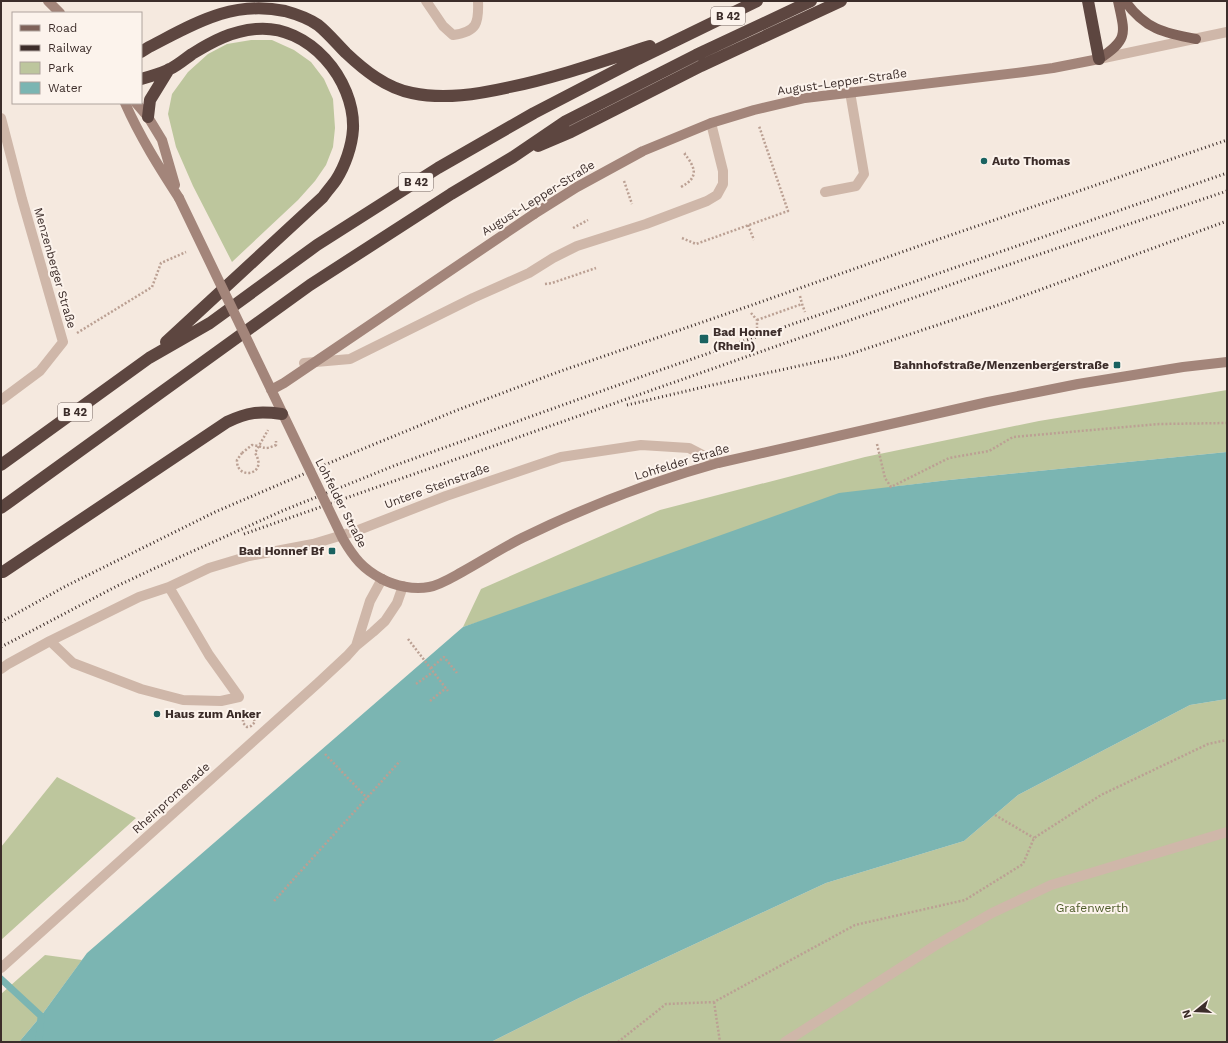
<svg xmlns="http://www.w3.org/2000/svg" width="1228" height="1043" viewBox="0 0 1228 1043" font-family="'Work Sans',sans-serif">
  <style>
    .green { fill: #bdc69d }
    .water { fill: #7bb5b2 }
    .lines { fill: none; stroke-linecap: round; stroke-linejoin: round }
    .stream { stroke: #7bb5b2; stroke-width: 7 }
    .path { stroke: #bba093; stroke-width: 2.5; stroke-dasharray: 2 2; stroke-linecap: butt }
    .lane { stroke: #cfb7a9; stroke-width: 10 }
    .street { stroke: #cfb7a9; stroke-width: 10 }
    .secondary { stroke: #a3857a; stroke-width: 10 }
    .primary { stroke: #7f6259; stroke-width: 10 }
    .highway { stroke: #5d4640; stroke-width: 12 }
    .rail { stroke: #3c2d2a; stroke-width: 3; stroke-dasharray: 1 3; stroke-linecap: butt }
    .path-bridge { stroke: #bba093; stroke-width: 2.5; stroke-dasharray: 2 2; stroke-linecap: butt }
    .secondary-bridge { stroke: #a3857a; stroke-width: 10 }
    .highway-bridge { stroke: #5d4640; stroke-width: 12 }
    .poi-dot { fill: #1a6260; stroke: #fcf3ec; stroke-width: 1.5 }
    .labels { text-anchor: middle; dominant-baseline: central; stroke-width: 4; stroke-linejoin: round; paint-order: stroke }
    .shield { fill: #fcf3ec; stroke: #766864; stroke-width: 1 }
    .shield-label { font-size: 11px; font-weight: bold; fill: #3c2d2a }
    .street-label { font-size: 12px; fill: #3c2d2a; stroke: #fcf3ec }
    .poi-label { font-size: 12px; font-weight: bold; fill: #3c2d2a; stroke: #fcf3ec; text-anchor: start }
    .park-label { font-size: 12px; fill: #4f5d2b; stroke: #fcf3ec }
  </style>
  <rect width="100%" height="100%" fill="#f5e9df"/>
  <path class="green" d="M 251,40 L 272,40 L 294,50 L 311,62 L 324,79 L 333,99 L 335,128 L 333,147 L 326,165 L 315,181 L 298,200 L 232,262 L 193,186 L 176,147 L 168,114 L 172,94 L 188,72 L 208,54 L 227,44 Z
    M 1227,390 L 1227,452 L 949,480 L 891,487 L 463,627 L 481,589 L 660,510 L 865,457 L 1039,421 Z
    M 1227,699 L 1227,1042 L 491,1042 L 579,998 L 826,883 L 964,841 L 1018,795 L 1190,705 Z
    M 57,777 L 136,818 L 1,940 L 1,847 Z
    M 45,955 L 82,960 L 41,1016 L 19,1042 L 1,1042 L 1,994 Z"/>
  <path class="water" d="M 1227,452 L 1227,699 L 1190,705 L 1018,795 L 964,841 L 826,883 L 579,998 L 491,1042 L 19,1042 L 41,1016 L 87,953 L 463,627 L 839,493 L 949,480 Z"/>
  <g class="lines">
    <path class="stream" d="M 1,979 L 41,1016 L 39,1042"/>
    <path class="path" d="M 624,181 L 632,204
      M 681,187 C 700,177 695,167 684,153 L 686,153
      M 748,225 L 754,240
      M 573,228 L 588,220
      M 682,238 L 696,244 L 788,211 L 759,126
      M 545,284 L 552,283 L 596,268
      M 800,296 L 802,304 L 805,312
      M 751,313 L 757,320 L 757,329
      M 757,320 L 802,304
      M 77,333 L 152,287 L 161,263 L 186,252
      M 877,444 L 885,478 L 891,487 L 949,458 L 989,451 L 1013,437 L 1159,424 L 1227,423
      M 242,453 L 237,460 C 236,481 269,475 255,453 L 268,430
      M 408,639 L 448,691
      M 431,668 L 444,657 L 457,673
      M 416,684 L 433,672
      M 430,701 L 446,688
      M 325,754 L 367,798
      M 995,815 L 1034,838
      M 274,901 L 400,761
      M 714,1002 L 720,1042
      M 618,1042 L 666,1004 L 714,1002 L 855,925 L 965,900 L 1023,864 L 1034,838 L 1101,795 L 1208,744 L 1227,740"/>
    <path class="lane" d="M 825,192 L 856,186 L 864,174 L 850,92
      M 304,363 L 350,359 L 473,298 L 529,273 L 553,258 L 577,246 L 646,224 L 707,201 L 717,195 L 723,184 L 723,171 L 711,123
      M 50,641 L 73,663 L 141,689 L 183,700 L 221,701 L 239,697 L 209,655 L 169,587
      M 1,669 L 8,664 L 50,641 L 139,597 L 169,587 L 209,568 L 249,556 L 313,544 L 356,531 L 446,496 L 561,457 L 641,445 L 689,448 L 718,463
      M 785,1042 L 936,945 L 992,913 L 1051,885 L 1227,832"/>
    <path class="street" d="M 426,1 L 443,26 L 453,35 C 477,32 479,23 478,1
      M 1099,59 L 1227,32
      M 1,118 L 22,199 L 63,342 L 40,371 L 1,400
      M 356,646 L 370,601 L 382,579
      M 1,968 L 318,683 L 347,656 L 356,646 L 373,632 L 385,621 L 397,603 L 403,586"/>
    <path class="secondary" d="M 48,1 L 60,13
      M 125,103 C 140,137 159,167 179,198
      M 136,103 L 148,117 L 162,140 L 175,185
      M 534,214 L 577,187 L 643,151 L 711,123 L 754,110 L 805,98 L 1024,72 L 1053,68 L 1099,59
      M 382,579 C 395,586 414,590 429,587 C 440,585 451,578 462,572 C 482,561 502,548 522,538 C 585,507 650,482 718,463 L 988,402 L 1078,384 L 1183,367 L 1227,362"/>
    <path class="primary" d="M 1125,1 C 1145,29 1164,33 1196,39
      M 1099,59 C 1129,39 1125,34 1118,1"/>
    <path class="highway" d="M 1088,1 L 1099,59
      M 141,52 L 149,47 C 194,24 231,0 285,11 C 296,14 308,18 318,25 C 328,33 337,44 346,53 C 364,70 386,88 412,93 C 445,100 478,94 510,87 C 558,77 603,61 650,46
      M 141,79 C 150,76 161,74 170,69 C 178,65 185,59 192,54 C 213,41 232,31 256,29 C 309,24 355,80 353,129 C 352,146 345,166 336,180 C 332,186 327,191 323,197 L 166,342
      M 148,117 L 150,100 L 169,69
      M 538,146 L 571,132 L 701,66 L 841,1
      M 1,465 L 149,358 L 210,323 L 317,245 L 438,168 L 534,113 L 638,59 L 757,1
      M 1,508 L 310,285 L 451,194 L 513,157 L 566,121 L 696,55 L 811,1"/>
    <path class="rail" d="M 627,405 L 708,386 L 844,356 L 1004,303 L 1227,221
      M 244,534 L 981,274 L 1227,191
      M 1,622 L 66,586 L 215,512 L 348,455 L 455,411 L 558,372 L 755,304 L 919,246 L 1227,140
      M 1,647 L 117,586 L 151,570 L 282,511 L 396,465 L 649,374 L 1227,173"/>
    <path class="path-bridge" d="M 242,453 L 252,445 C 264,446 263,451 276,445 L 276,441
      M 254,719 L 255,722 L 251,726 L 247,727 L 243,723 L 243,718 L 245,715 L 249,715 L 254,719"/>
    <path class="secondary-bridge" d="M 179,198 L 343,539 C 354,558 363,569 382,579
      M 271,390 L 284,383 L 534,214"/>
    <path class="highway-bridge" d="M 3,572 L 227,422 C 248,412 259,411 282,414"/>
  </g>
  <g class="poi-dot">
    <circle cx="984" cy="161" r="4"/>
    <rect x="699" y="334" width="10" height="10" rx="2"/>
    <rect x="1113" y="361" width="8" height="8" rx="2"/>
    <rect x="328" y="547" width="8" height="8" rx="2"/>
    <circle cx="157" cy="714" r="4"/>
  </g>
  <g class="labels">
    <g class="shield">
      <rect x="711" y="7" width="34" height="18" rx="3"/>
      <rect x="399" y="173" width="34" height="18" rx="3"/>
      <rect x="58" y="403" width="34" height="18" rx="3"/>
    </g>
    <g class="shield-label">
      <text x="728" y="16">B 42</text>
      <text x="416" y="182">B 42</text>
      <text x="75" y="412">B 42</text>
    </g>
    <g class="street-label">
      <text transform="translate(842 82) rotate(-8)">August-Lepper-Straße</text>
      <text transform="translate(538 198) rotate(-32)">August-Lepper-Straße</text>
      <text transform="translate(55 268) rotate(74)">Menzenberger Straße</text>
      <text transform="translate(682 462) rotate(-17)">Lohfelder Straße</text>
      <text transform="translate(437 486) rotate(-20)">Untere Steinstraße</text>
      <text transform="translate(341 503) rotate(63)">Lohfelder Straße</text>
      <text transform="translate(171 798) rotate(-42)">Rheinpromenade</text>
    </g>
    <g class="poi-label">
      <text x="992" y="161">Auto Thomas</text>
      <text x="713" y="332">Bad Honnef<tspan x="713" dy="14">(Rhein)</tspan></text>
      <text x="1109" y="365" text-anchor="end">Bahnhofstraße/Menzenbergerstraße</text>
      <text x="324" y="551" text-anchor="end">Bad Honnef Bf</text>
      <text x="165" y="714">Haus zum Anker</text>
    </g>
    <g class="park-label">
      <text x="1092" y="908">Grafenwerth</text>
    </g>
  </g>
  <rect width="1228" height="1043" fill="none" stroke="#3c2d2a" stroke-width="4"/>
  <rect x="12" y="12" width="130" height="92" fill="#fcf3ec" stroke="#afa49e"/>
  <rect x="20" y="25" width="20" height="6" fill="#7f6259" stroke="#afa49e"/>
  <text x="48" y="32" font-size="12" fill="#3c2d2a">Road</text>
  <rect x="20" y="45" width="20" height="6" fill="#3c2d2a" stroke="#afa49e"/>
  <text x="48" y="52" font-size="12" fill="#3c2d2a">Railway</text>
  <rect x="20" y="62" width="20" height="12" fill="#bdc69d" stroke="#afa49e"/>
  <text x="48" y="72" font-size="12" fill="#3c2d2a">Park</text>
  <rect x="20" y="82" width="20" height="12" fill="#7bb5b2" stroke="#afa49e"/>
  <text x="48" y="92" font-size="12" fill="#3c2d2a">Water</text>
  <g transform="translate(1196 1011) rotate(252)" stroke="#fcf3ec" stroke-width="3" paint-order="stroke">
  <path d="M0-3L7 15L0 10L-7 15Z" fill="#3c2d2a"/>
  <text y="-6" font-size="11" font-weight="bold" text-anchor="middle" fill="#3c2d2a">N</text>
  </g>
</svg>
